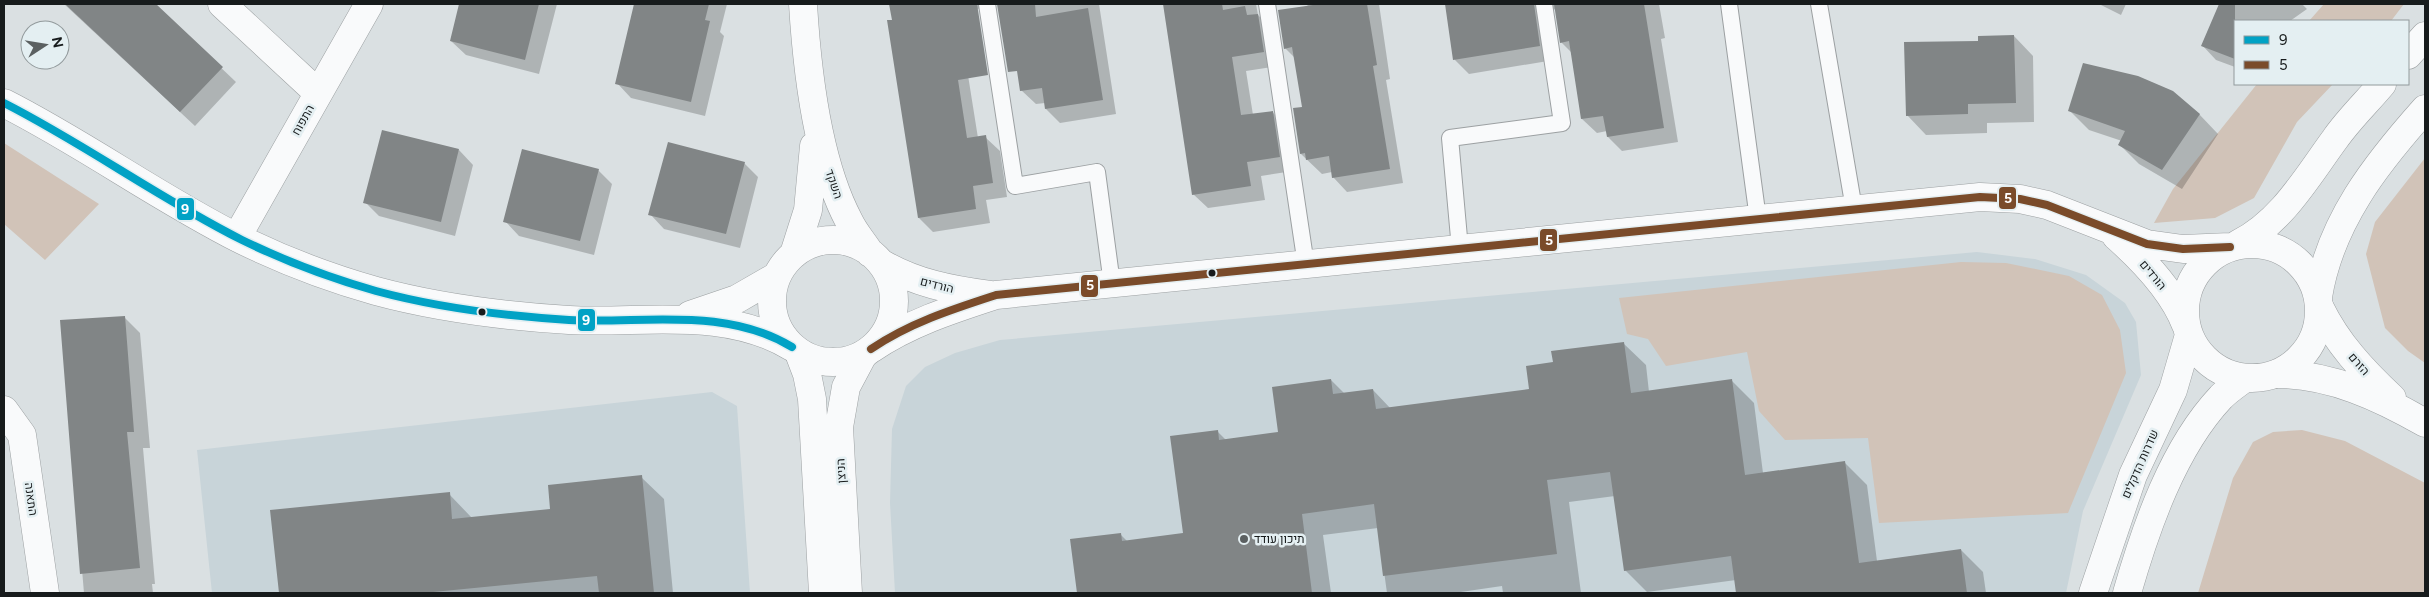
<svg xmlns="http://www.w3.org/2000/svg" width="2429" height="597" viewBox="0 0 2429 597" font-family="Figtree,Heebo,sans-serif">
  <style>
    .built { fill: #c8d4d9 }
    .green { fill: #d1c3b8 }
    .shadow { fill: #0003 }
    .building { fill: #818586 }
    .lines { fill: none; stroke-linecap: round; stroke-linejoin: round }
    .service-casing { stroke: #9ca0a2; stroke-width: 18 }
    .minor-casing { stroke: #9ca0a2; stroke-width: 29 }
    .tertiary-casing { stroke: #9ca0a2; stroke-width: 29 }
    .service { stroke: #f9fafb; stroke-width: 16 }
    .minor { stroke: #f9fafb; stroke-width: 28 }
    .tertiary { stroke: #f9fafb; stroke-width: 28 }
    .bus-1-casing { stroke: #e4eff2; stroke-width: 11 }
    .bus-2-casing { stroke: #e4eff2; stroke-width: 11 }
    .bus-1 { stroke: #01a2c5; stroke-width: 8 }
    .bus-2 { stroke: #7a4b2a; stroke-width: 8 }
    .bus-dot { fill: #171b1c; stroke: #e4eff2; stroke-width: 2 }
    .poi-dot { fill: #5b6061; stroke: #e4eff2; stroke-width: 2 }
    .labels { text-anchor: middle; dominant-baseline: central; stroke-width: 5; stroke-linejoin: round; paint-order: stroke }
    .street-label { font-size: 12px; fill: #171b1c; stroke: #e4eff2 }
    .poi-label { font-size: 12px; fill: #171b1c; stroke: #e4eff2; text-anchor: start }
    .line-badge { stroke: #e4eff2; stroke-width: 2 }
    .badge-label { font-size: 14px; text-anchor: middle; font-weight: bold; fill: #fff }
  </style>
  <rect width="100%" height="100%" fill="#dae0e2"/>
  <path class="built" d="M 1977,252 L 2035,259 L 2086,275 L 2125,303 L 2136,322 L 2141,375 L 2083,511 L 2066,593 L 895,593 L 890,503 L 892,429 L 906,386 L 925,367 L 955,353 L 1000,340 Z
    M 712,392 L 737,406 L 750,593 L 212,593 L 197,450 Z"/>
  <path class="green" d="M 2324,4 L 2404,4 L 2391,21 L 2309,21 Z
    M 2257,84 L 2333,84 L 2297,122 L 2254,198 L 2215,218 L 2154,223 L 2173,189 Z
    M 4,143 L 99,204 L 45,260 L 4,224 Z
    M 2425,158 L 2425,363 L 2408,351 L 2385,328 L 2366,254 L 2375,222 Z
    M 1961,262 L 2006,263 L 2069,276 L 2102,295 L 2120,330 L 2126,373 L 2068,513 L 1879,523 L 1868,438 L 1785,440 L 1759,411 L 1747,352 L 1666,366 L 1648,339 L 1627,334 L 1619,298 Z
    M 2302,430 L 2345,441 L 2425,483 L 2425,593 L 2198,593 L 2233,478 L 2253,442 L 2273,432 Z"/>
  <path class="shadow" d="M 64,4 L 154,4 L 236,82 L 195,126 Z
    M 460,4 L 557,4 L 539,74 L 466,55 L 451,41 Z
    M 636,4 L 727,4 L 720,32 L 724,36 L 705,116 L 631,98 L 617,83 Z
    M 891,4 L 1001,4 L 906,24 L 892,10 Z
    M 1028,4 L 1099,4 L 1116,114 L 1060,123 L 1046,109 L 1045,103 L 1036,104 L 1021,90 L 1034,42 Z
    M 1164,4 L 1256,4 L 1258,15 L 1272,29 L 1278,66 L 1246,71 L 1253,115 L 1272,112 L 1287,126 L 1293,171 L 1261,176 L 1265,200 L 1208,208 L 1193,194 Z
    M 1307,4 L 1379,4 L 1390,79 L 1386,80 L 1403,183 L 1347,192 L 1333,177 L 1332,172 L 1322,174 L 1301,154 L 1303,108 L 1295,58 L 1285,48 L 1308,7 Z
    M 1446,4 L 1659,4 L 1665,38 L 1661,39 L 1678,142 L 1622,151 L 1608,137 L 1607,131 L 1597,133 L 1582,119 L 1572,53 L 1561,42 L 1556,9 L 1552,10 L 1554,60 L 1469,74 L 1455,60 Z
    M 2099,4 L 2126,4 L 2121,15 Z
    M 2220,4 L 2302,4 L 2307,9 L 2290,21 L 2235,21 L 2235,67 L 2216,60 L 2202,45 Z
    M 2014,36 L 2033,56 L 2034,122 L 1987,123 L 1987,133 L 1926,135 L 1907,115 L 1979,42 Z
    M 896,64 L 967,69 L 978,138 L 985,137 L 1000,151 L 1007,197 L 986,200 L 990,223 L 933,232 L 919,218 Z
    M 2070,111 L 2199,114 L 2218,134 L 2182,189 L 2139,164 L 2120,145 L 2122,141 L 2089,130 Z
    M 459,150 L 473,165 L 455,236 L 379,216 L 365,202 Z
    M 744,163 L 758,177 L 740,248 L 664,229 L 650,214 Z
    M 598,170 L 612,184 L 594,255 L 519,236 L 505,221 Z
    M 124,317 L 140,333 L 150,448 L 143,448 L 155,584 L 152,584 L 153,593 L 84,593 L 61,322 Z
    M 1623,343 L 1646,365 L 1649,392 L 1732,381 L 1754,403 L 1763,473 L 1845,463 L 1867,485 L 1877,561 L 1961,550 L 1983,572 L 1986,593 L 1737,593 L 1736,580 L 1647,592 L 1625,570 L 1615,496 L 1569,502 L 1581,593 L 1503,593 L 1502,586 L 1454,593 L 1387,593 L 1378,528 L 1323,535 L 1331,593 L 1079,593 L 1072,540 L 1120,534 L 1128,542 L 1184,534 L 1217,431 L 1226,440 L 1279,433 L 1331,380 L 1345,394 L 1373,390 L 1391,409 L 1531,390 L 1554,363 Z
    M 641,477 L 664,499 L 673,593 L 280,593 L 272,511 L 449,494 L 472,518 L 551,510 Z"/>
  <path class="building" d="M 65,4 L 156,4 L 223,67 L 180,112 Z
    M 459,4 L 539,4 L 525,60 L 450,41 Z
    M 634,4 L 709,4 L 705,20 L 710,21 L 691,102 L 615,84 Z
    M 889,4 L 977,4 L 988,75 L 958,80 L 967,138 L 986,135 L 993,183 L 973,186 L 976,209 L 918,218 L 887,20 L 892,20 Z
    M 997,4 L 1035,4 L 1036,17 L 1088,8 L 1103,100 L 1045,109 L 1042,88 L 1020,91 L 1017,71 L 1008,72 Z
    M 1163,4 L 1222,4 L 1223,10 L 1245,6 L 1247,15 L 1258,14 L 1264,52 L 1232,57 L 1241,115 L 1273,111 L 1280,157 L 1247,162 L 1251,186 L 1192,195 Z
    M 1320,4 L 1367,4 L 1377,65 L 1373,66 L 1390,169 L 1332,178 L 1329,156 L 1306,160 L 1305,153 L 1300,154 L 1293,108 L 1302,107 L 1292,47 L 1284,49 L 1278,10 Z
    M 1445,4 L 1534,4 L 1540,46 L 1453,60 Z
    M 1554,4 L 1644,4 L 1664,128 L 1607,137 L 1603,116 L 1581,119 L 1569,41 L 1560,43 Z
    M 2219,4 L 2235,4 L 2235,59 L 2201,46 Z
    M 2014,35 L 2016,103 L 1968,104 L 1968,114 L 1906,116 L 1904,42 L 1978,41 L 1978,36 Z
    M 2083,63 L 2138,76 L 2173,91 L 2200,114 L 2162,170 L 2118,145 L 2125,131 L 2068,111 Z
    M 382,130 L 459,149 L 441,222 L 363,203 Z
    M 668,142 L 745,162 L 726,234 L 648,215 Z
    M 522,149 L 599,169 L 580,241 L 503,222 Z
    M 125,316 L 134,432 L 127,432 L 140,568 L 80,574 L 60,320 Z
    M 1624,342 L 1631,393 L 1732,379 L 1745,475 L 1845,461 L 1859,563 L 1961,549 L 1967,593 L 1736,593 L 1731,556 L 1624,571 L 1610,472 L 1547,480 L 1557,554 L 1383,576 L 1374,504 L 1302,514 L 1312,593 L 1077,593 L 1070,539 L 1121,533 L 1122,541 L 1183,533 L 1170,436 L 1218,430 L 1219,440 L 1278,432 L 1272,387 L 1331,379 L 1333,394 L 1373,389 L 1376,409 L 1529,389 L 1526,366 L 1553,362 L 1551,351 Z
    M 642,475 L 654,593 L 599,593 L 597,576 L 423,593 L 279,593 L 270,510 L 450,492 L 452,519 L 550,509 L 548,485 Z"/>
  <g class="lines">
    <defs>
      <path id="service" d="M 987,4 L 1015,186 L 1097,172 L 1112,284
        M 1267,4 L 1306,265
        M 1729,4 L 1758,219
        M 1819,4 L 1854,209
        M 1460,249 L 1450,138 L 1562,123 L 1544,4"/>
      <path id="minor" d="M 222,4 L 318,93
        M 237,237 L 369,4
        M 2320,308 C 2337,343 2363,371 2392,398
        M 799,353 L 807,374 L 812,399 L 823,593
        M 2277,374 C 2330,374 2380,397 2425,423
        M 4,410 L 22,435 L 45,593
        M 848,593 L 839,427 L 846,387 L 863,355"/>
      <path id="tertiary" d="M 803,4 C 807,70 817,161 849,221 C 854,232 863,242 870,253
        M 2408,55 L 2425,36
        M 4,103 C 85,144 160,199 242,240 C 285,261 330,278 376,291 C 439,308 504,316 569,320 C 644,324 724,306 792,347
        M 2116,236 C 2143,260 2173,291 2186,325
        M772 301a61 61 0 1 1 122 0a61 61 0 1 1-122 0Z
        M2185 311a67 67 0 1 1 134 0a67 67 0 1 1-134 0Z
        M 2238,244 C 2282,222 2307,177 2335,139 C 2349,119 2367,102 2382,84
        M 794,254 L 808,210 L 814,146
        M 881,263 C 915,283 951,290 990,295
        M 2318,297 C 2330,222 2376,164 2425,109
        M 690,315 L 737,299 L 777,276
        M 871,349 C 909,323 953,309 996,295 L 1980,197 L 2020,199 L 2047,205 L 2147,244 L 2183,249 L 2230,247
        M 2093,593 L 2133,475 L 2173,390 L 2189,335
        M 2127,593 C 2146,527 2173,448 2221,397 C 2228,390 2237,384 2245,378"/>
    </defs>
    <use href="#service" class="service-casing"/>
    <use href="#minor" class="minor-casing"/>
    <use href="#tertiary" class="tertiary-casing"/>
    <use href="#service" class="service"/>
    <use href="#minor" class="minor"/>
    <use href="#tertiary" class="tertiary"/>
    <defs>
      <path id="bus-1" d="M 4,103 C 85,144 160,199 242,240 C 285,261 330,278 376,291 C 439,308 504,316 569,320 C 644,324 724,306 792,347"/>
      <path id="bus-2" d="M 871,349 C 909,323 953,309 996,295 L 1980,197 L 2020,199 L 2047,205 L 2147,244 L 2183,249 L 2230,247"/>
    </defs>
    <use href="#bus-1" class="bus-1-casing"/>
    <use href="#bus-2" class="bus-2-casing"/>
    <use href="#bus-1" class="bus-1"/>
    <use href="#bus-2" class="bus-2"/>
  </g>
  <g class="bus-dot">
    <circle cx="1212" cy="273" r="4.5"/>
    <circle cx="482" cy="312" r="4.5"/>
  </g>
  <circle class="poi-dot" cx="1244" cy="539" r="5"/>
  <g class="labels">
    <g class="street-label">
      <text transform="translate(303 120) rotate(-61)">התפוח</text>
      <text transform="translate(834 184) rotate(71)">השקד</text>
      <text transform="translate(2153 275) rotate(50)">הורדים</text>
      <text transform="translate(937 285) rotate(14)">הורדים</text>
      <text transform="translate(2359 364) rotate(49)">הזרם</text>
      <text transform="translate(2140 464) rotate(-66)">שדרות הדקלים</text>
      <text transform="translate(841 471) rotate(-93)">הניצן</text>
      <text transform="translate(31 499) rotate(82)">התאנה</text>
    </g>
    <g class="poi-label">
      <text x="1254" y="539">תיכון עודד</text>
    </g>
  </g>
  <g class="line-badge">
    <rect x="1998" y="186" width="19" height="24" rx="5" fill="#7a4b2a"/>
    <rect x="176" y="197" width="19" height="24" rx="5" fill="#01a2c5"/>
    <rect x="1539" y="228" width="19" height="24" rx="5" fill="#7a4b2a"/>
    <rect x="1080" y="274" width="19" height="24" rx="5" fill="#7a4b2a"/>
    <rect x="577" y="308" width="19" height="24" rx="5" fill="#01a2c5"/>
  </g>
  <g class="badge-label">
    <text x="2008" y="203">5</text>
    <text x="185" y="214">9</text>
    <text x="1549" y="245">5</text>
    <text x="1090" y="290">5</text>
    <text x="586" y="325">9</text>
  </g>
  <rect width="2429" height="597" fill="none" stroke="#171b1c" stroke-width="10"/>
  <rect x="2234" y="20" width="175" height="65" fill="#e4eff2" stroke="#929a9c"/>
  <rect x="2244" y="36" width="25" height="8" fill="#01a2c5" stroke="#929a9c"/>
  <text x="2279" y="45" font-size="15" fill="#171b1c">9</text>
  <rect x="2244" y="61" width="25" height="8" fill="#7a4b2a" stroke="#929a9c"/>
  <text x="2279" y="70" font-size="15" fill="#171b1c">5</text>
  <g transform="translate(45 45) rotate(78)"><circle r="24" fill="#e4eff2" stroke="#929a9c"/>
  <path d="M0-4L9 19L0 12L-9 19Z" fill="#5b6061"/>
  <text y="-8" font-size="14" font-weight="bold" text-anchor="middle" fill="#171b1c">N</text>
  </g>
</svg>
